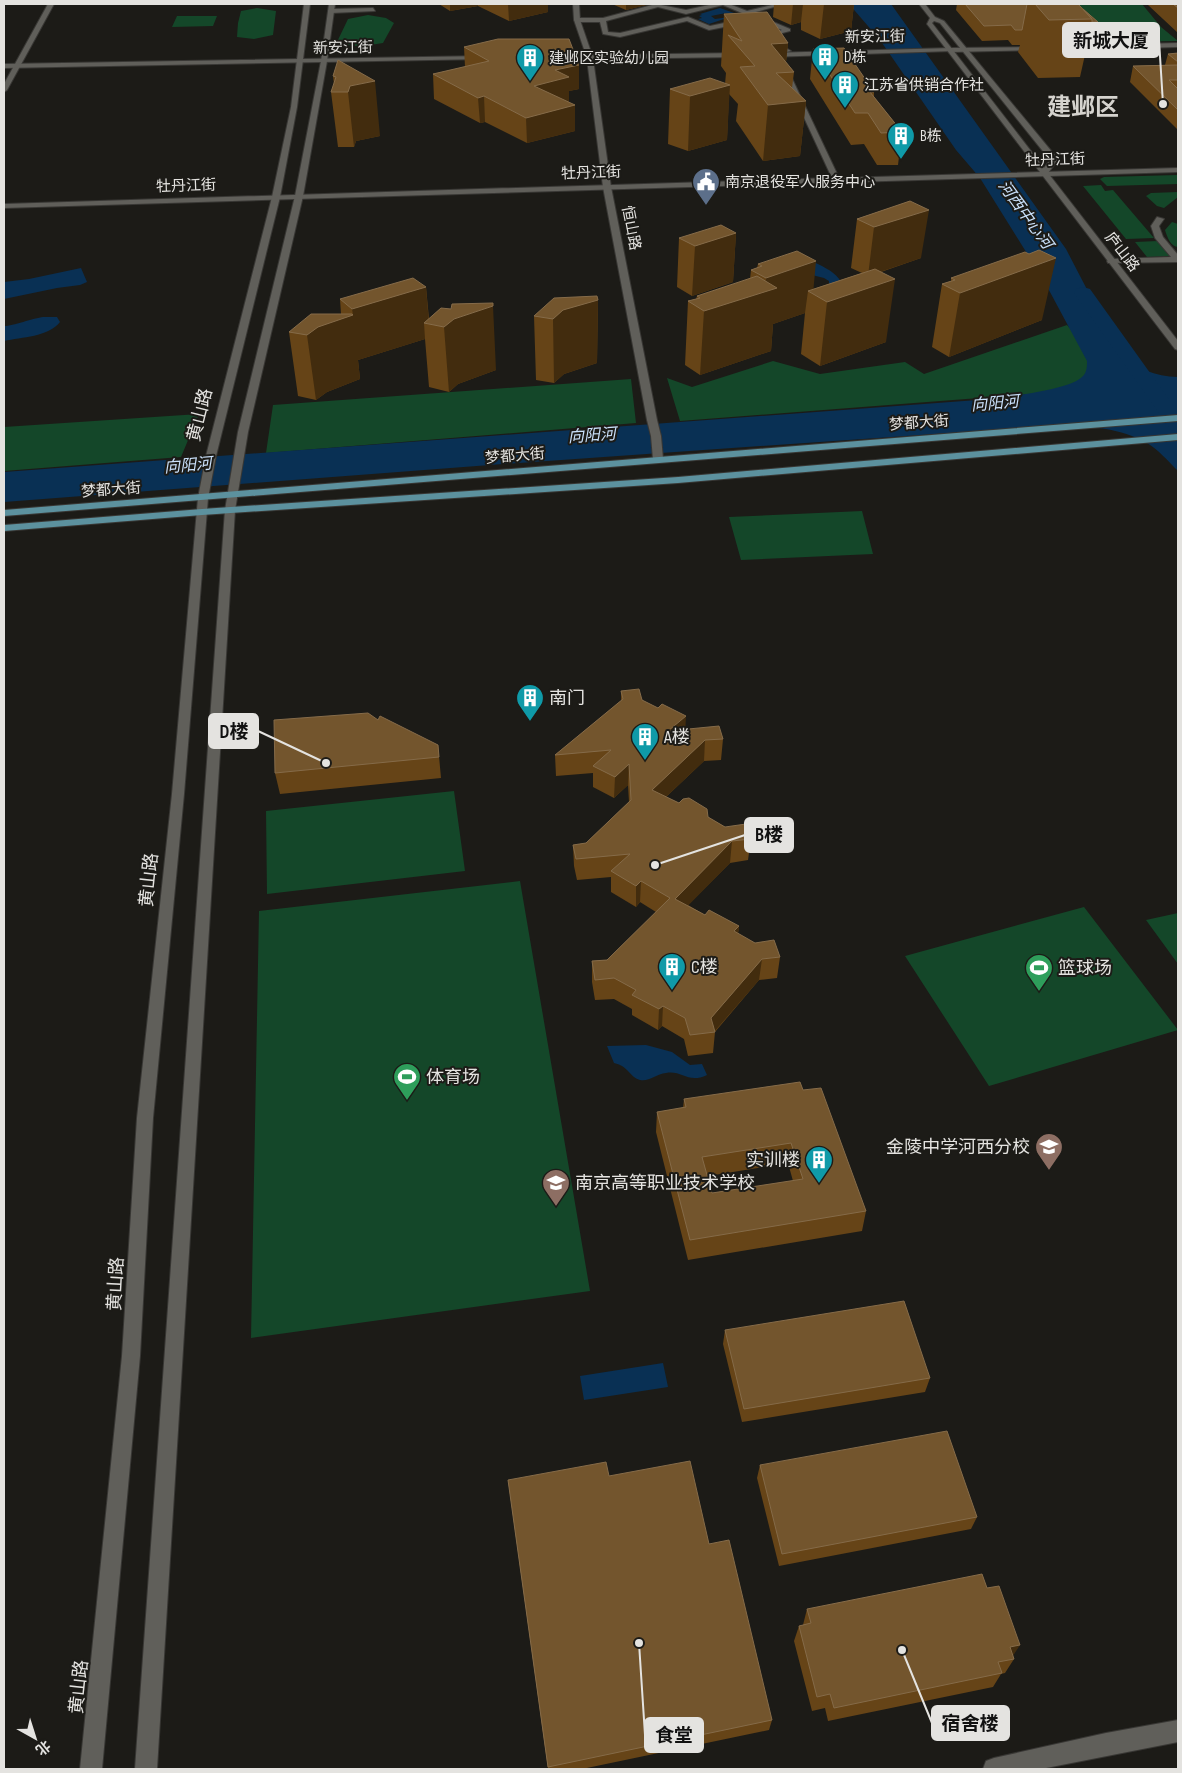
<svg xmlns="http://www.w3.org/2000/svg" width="1182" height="1773" viewBox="0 0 1182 1773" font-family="'Sofia Sans Condensed','Noto Sans SC',sans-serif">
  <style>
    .green { fill: #144729 }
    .water { fill: #093054 }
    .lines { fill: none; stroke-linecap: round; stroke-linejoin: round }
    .river { fill: #093054; fill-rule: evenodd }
    .minor-casing { stroke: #383734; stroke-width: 2 }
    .tertiary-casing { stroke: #383734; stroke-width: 2 }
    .secondary-casing { stroke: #383734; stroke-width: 2 }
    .primary-casing { stroke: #383734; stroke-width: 2 }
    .minor { fill: #605f5a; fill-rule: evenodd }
    .tertiary { fill: #605f5a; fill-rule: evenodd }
    .secondary { fill: #605f5a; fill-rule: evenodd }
    .primary { fill: #5c919e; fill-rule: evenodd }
    .wall { fill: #664417; fill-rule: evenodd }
    .shaded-wall { fill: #422c0e }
    .building { fill: #73552d; stroke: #856b49; fill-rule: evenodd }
    .labels { text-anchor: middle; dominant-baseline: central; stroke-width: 4; stroke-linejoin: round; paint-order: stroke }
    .far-street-label { font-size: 15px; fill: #e4e3e0; stroke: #1c1b17 }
    .far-poi-label { font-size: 15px; fill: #e4e3e0; stroke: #1c1b17; text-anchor: start }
    .far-water-label { font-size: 16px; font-style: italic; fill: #cae1fb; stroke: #1c1b17 }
    .street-label { font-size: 18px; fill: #e4e3e0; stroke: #1c1b17 }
    .poi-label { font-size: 18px; fill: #e4e3e0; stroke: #1c1b17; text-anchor: start }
    .far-town-label { font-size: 24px; font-weight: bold; fill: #d5d3ce; stroke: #1c1b17 }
    .leader { fill: none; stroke: #e4e3e0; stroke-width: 2 }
    .callout-dot { fill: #e4e3e0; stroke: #1c1b17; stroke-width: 2 }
    .callout { fill: #e4e3e0; stroke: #e4e3e0; stroke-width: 2 }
    .callout-label { font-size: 19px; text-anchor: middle; font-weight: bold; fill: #111 }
  </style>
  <rect width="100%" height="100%" fill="#1c1b17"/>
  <path class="green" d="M 1074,4 L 1142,4 L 1161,27 L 1178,41 L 1112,42 Z
    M 257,8 L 276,11 L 273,35 L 254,39 L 237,37 L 238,23 L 241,11 Z
    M 368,15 L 386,18 L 394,23 L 383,43 C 367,46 352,48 337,42 L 348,19 Z
    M 177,16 L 217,16 L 213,26 L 172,27 Z
    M 1178,175 L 1178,184 L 1107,186 L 1100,179 L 1104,177 Z
    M 1101,185 L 1105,191 L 1113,190 L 1154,238 L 1126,239 L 1083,186 Z
    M 1178,192 L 1178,197 L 1164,208 L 1157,206 L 1146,196 L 1151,193 Z
    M 1172,222 L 1178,224 L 1178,247 C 1171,247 1167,237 1165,230 Z
    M 1158,241 L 1171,256 L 1147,257 L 1135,242 Z
    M 1067,325 L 1113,375 L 1097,389 L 680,421 L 667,378 L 692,387 L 773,361 L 820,374 L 905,362 L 924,374 Z
    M 631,379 L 636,423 L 266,453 L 273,405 Z
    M 199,414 L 181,457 L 4,471 L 4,427 Z
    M 862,511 L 873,554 L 741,560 L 729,517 Z
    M 454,791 L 465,871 L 267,894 L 266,811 Z
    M 520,881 L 590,1291 L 251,1338 L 259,911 Z
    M 1084,907 L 1178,1030 L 989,1086 L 905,956 Z
    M 1178,913 L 1178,964 L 1146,920 Z"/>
  <path class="water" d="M 849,4 L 891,4 L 1066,249 L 1120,353 C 1136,368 1155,377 1178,377 L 1178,471 C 1168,461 1158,449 1145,442 C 1122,429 1091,426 1064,425 L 503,464 L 4,502 L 4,472 L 991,399 C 1010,396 1071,390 1083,376 C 1087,372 1087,366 1087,361 L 1043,279 L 980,178 L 956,150 L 880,40 Z
    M 720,8 L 734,13 L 726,13 L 711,16 L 715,19 L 730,17 L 709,24 L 698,19 L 702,18 L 699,16 L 702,15 L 700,14 Z
    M 807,259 C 819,265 837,271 842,284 L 829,287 L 829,281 L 824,278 L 808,274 Z
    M 81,268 L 87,282 L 80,285 L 57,288 L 4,299 L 4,282 L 29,279 Z
    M 43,317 L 57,317 L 60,322 C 48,337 22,337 4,341 L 4,326 C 9,327 34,318 43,317 Z
    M 646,1045 L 672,1052 L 690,1065 L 702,1064 L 707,1075 C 688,1084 682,1070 666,1073 C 656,1074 649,1082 640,1080 C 629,1077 629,1066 614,1063 L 607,1046 Z
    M 663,1363 L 668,1387 L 584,1400 L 580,1376 Z"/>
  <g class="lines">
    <path class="river" d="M 1083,287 L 1090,289 L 1178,412 L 1178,432 L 1171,430 L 1074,293 L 1076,289 Z"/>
    <defs>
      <path id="minor" d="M 48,4 L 54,4 L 7,90 L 4,92 L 4,84 Z
        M 656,4 L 686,10 L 714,4 L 729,4 L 747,11 L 776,4 L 785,4 L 752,13 L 790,29 L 790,31 L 767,37 L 791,51 L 786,52 L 759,36 L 782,30 L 723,5 L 686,14 L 658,7 L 606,21 L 608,32 L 620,33 L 688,17 L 710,26 L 729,22 L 743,27 L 743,29 L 729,26 L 709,30 L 687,21 L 620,37 L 603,34 L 600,22 L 577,22 L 574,20 L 577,18 L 603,18 Z
        M 373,8 L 375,11 L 331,13 L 328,11 L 331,9 Z
        M 1178,43 L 1178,47 L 1069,50 L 1066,48 L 1069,46 Z
        M 1038,47 L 1041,49 L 1040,50 L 951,52 L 948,50 L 951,48 Z
        M 785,68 L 788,70 L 839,178 L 1178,168 L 1178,172 L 4,208 L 4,204 L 832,178 L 782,70 Z
        M 1157,217 L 1164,219 L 1159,226 L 1163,237 L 1178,255 L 1178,262 L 1108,263 L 1107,261 L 1111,259 L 1171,257 L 1155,238 L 1151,226 Z
        M 652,417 L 657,420 L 661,436 L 663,459 L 658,462 L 653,459 L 651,436 L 647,420 Z"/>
      <path id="tertiary" d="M 573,4 L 579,4 L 580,20 L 592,55 L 740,53 L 743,55 L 740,57 L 593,59 L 611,187 L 657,420 L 652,423 L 647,420 L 603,187 L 587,59 L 557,59 L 554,57 L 557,55 L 586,55 L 574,20 Z
        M 951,48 L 954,50 L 953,51 L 769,57 L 766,55 L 769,53 Z
        M 483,56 L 485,57 L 485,59 L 4,68 L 4,64 Z"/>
      <path id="secondary" d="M 304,4 L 310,4 L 297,107 L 280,197 L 216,456 L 208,498 L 184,794 L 153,1118 L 140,1356 L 102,1769 L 80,1769 L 122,1356 L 137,1118 L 172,794 L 198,498 L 206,456 L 272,197 L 291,107 Z
        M 329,4 L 335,4 L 327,61 L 303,196 L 248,432 L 235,510 L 157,1769 L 135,1769 L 225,510 L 238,432 L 295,196 L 321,61 Z
        M 919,4 L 925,4 L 935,17 L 944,21 L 1057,158 L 1058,160 L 1048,173 L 1178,341 L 1178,350 L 1175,349 L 927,24 L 930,18 ZM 934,21 L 940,23 L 1050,160 L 1044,168 L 932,23 Z
        M 1178,1720 L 1178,1742 L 1041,1769 L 983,1769 L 986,1761 L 994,1758 L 1106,1733 Z"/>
      <path id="primary" d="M 1178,415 L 1178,421 L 4,516 L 4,510 Z
        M 1178,434 L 1178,440 L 678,483 L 202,515 L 4,531 L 4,525 L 202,509 L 678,477 Z"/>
    </defs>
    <use href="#minor" class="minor-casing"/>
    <use href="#tertiary" class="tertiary-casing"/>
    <use href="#secondary" class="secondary-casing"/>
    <use href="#primary" class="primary-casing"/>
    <use href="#minor" class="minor"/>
    <use href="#tertiary" class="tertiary"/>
    <use href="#secondary" class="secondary"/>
    <use href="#primary" class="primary"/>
  </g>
  <path class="wall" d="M 439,4 L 548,4 L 548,12 L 509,21 L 478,6 L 450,11 Z
    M 612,4 L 650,4 L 626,10 Z
    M 763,4 L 854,4 L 851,31 L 820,39 L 801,30 L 801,22 L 791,25 L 773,17 L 774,4 L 765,5 Z
    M 957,4 L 1078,4 L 1098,22 L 1095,37 L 1089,37 L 1080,77 L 1038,78 L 1018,52 L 1020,45 L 1012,45 L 1008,40 L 982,41 L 956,10 Z
    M 1148,4 L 1178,4 L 1178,33 L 1148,5 Z
    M 724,14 L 788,43 L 786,62 L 794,72 L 792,88 L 806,101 L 800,156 L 763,161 L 736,121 L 738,104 L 729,94 L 727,140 L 688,151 L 668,144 L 670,89 L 725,84 L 726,73 L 721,66 Z
    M 464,47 L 579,89 L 569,91 L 569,102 L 568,102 L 575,105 L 575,131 L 527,143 L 485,122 L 480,123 L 434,99 L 433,74 L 465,67 Z
    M 813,49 L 874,92 L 874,97 L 902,132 L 898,165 L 877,165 L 864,144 L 851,145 L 810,79 Z
    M 1178,53 L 1178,130 L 1130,82 L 1133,66 L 1165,65 L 1168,54 Z
    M 338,60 L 380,136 L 356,141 L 354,147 L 338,147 L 331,92 L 334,84 L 333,76 Z
    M 910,201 L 921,258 L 881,272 L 886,342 L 820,366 L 801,354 L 805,313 L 773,324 L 771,351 L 700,375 L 685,365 L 688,301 L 696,299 L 697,296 L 750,279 L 751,270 L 757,268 L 758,264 L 813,289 L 862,273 L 851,268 L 857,219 Z
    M 736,233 L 733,282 L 692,296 L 677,287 L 679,238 Z
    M 1029,254 L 1042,320 L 949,357 L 932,347 L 942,284 L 951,281 L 951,278 Z
    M 426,287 L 429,319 L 441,308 L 496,370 L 458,384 L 449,392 L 429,387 L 425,339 L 358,360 L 360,379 L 327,392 L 316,400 L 298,396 L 289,332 L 341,314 L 340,299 Z
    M 598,300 L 597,363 L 564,374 L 554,383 L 536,380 L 534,316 Z
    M 621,691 L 642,700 L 685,729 L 723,739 L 721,760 L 704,761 L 666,797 L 708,817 L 725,827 L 751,839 L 748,860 L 730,863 L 688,905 L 705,915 L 739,926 L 738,934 L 780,957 L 777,978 L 759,980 L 715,1032 L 713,1053 L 688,1056 L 684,1039 L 662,1026 L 658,1030 L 632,1015 L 632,1009 L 614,999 L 595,1000 L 592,982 L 592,961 L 607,960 L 656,912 L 640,902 L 636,907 L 611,892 L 611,877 L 577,880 L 574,866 L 573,845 L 586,843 L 629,802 L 628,785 L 614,798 L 593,787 L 593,773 L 556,776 L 555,755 L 621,701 Z
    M 438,745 L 441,778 L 280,794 L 275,773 Z
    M 803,1090 L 866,1211 L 862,1231 L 688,1260 L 656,1132 L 657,1112 L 683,1108 L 684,1099 ZM 788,1163 L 793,1181 L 712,1193 L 708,1176 Z
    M 725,1330 L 930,1378 L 925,1392 L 742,1422 L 723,1344 Z
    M 760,1465 L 977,1517 L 971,1529 L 779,1566 L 757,1478 Z
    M 609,1476 L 709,1544 L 772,1720 L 769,1730 L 582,1769 L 548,1769 L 508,1480 Z
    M 987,1588 L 1014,1659 L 1005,1673 L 1001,1674 L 993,1687 L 828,1721 L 825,1708 L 812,1711 L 794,1641 L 799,1626 L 803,1625 L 807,1609 Z"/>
  <path class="shaded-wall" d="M 450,4 L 478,4 L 478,6 L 450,11 Z
    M 508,4 L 548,4 L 548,12 L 509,21 Z
    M 626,4 L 650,4 L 626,10 Z
    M 793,4 L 803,4 L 801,22 L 791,25 Z
    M 824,4 L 854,4 L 851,31 L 820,39 Z
    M 788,43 L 785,72 L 771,44 Z
    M 579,65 L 579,89 L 569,91 L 569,102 L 535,111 L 534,86 L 555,70 Z
    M 375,81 L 380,136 L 356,141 L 354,147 L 348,92 L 350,86 Z
    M 730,85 L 727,140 L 688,151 L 690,96 Z
    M 484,96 L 485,122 L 480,123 L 478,98 Z
    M 806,101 L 800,156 L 763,161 L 768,105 Z
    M 575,105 L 575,131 L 527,143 L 526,118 Z
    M 929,210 L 921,258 L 868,276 L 874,227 Z
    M 736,233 L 733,282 L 692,296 L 695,246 Z
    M 1056,258 L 1042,320 L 949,357 L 960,293 Z
    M 816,261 L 813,294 L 808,291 L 805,313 L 773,324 L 771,351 L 700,375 L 704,311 L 764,292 L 766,278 Z
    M 895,279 L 886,342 L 820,366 L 827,302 Z
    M 426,287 L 429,324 L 424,323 L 425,339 L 358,360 L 360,379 L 327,392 L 316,400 L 307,335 L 318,327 L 353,315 L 352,309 Z
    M 598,300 L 597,363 L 564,374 L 554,383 L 553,319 L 563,310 Z
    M 493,306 L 496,370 L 458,384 L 449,392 L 444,327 L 454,319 Z
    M 686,716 L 685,737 L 668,731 Z
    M 705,740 L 704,761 L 651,811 L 652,790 Z
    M 629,764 L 628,785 L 614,798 L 615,777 Z
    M 732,841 L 730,863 L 674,920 L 675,899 Z
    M 641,881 L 640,902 L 636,907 L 636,886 Z
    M 739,926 L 736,947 L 734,931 Z
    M 762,959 L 759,980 L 714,1032 L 711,1018 Z
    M 663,1006 L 662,1026 L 658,1030 L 659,1009 Z
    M 1020,1645 L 1011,1659 L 1010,1647 Z"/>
  <path class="building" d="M 965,4 L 1027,4 L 1022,30 L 1015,30 L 1011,25 L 984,26 Z
    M 1035,4 L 1078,4 L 1092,19 L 1049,20 Z
    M 1173,4 L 1178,4 L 1178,8 Z
    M 1083,9 L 1098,22 L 1092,22 L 1092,19 Z
    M 767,12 L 788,43 L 771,44 L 794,72 L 776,73 L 806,101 L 768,105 L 740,67 L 755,66 L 728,35 L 742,41 L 724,14 Z
    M 498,39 L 569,39 L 579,65 L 555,70 L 569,77 L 534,86 L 575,105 L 526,118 L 484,96 L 478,98 L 433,74 L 489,61 L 464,47 Z
    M 844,48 L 874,92 L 870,92 L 902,132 L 881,133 L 868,113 L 855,113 L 813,49 Z
    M 1178,53 L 1178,62 L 1168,54 Z
    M 338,60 L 375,81 L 350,86 L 348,92 L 331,92 L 336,77 L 333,76 Z
    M 1178,65 L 1178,80 L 1169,80 L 1178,89 L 1178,110 L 1133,66 Z
    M 710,78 L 730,85 L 690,96 L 670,89 Z
    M 910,201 L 929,210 L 874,227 L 857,219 Z
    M 721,225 L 736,233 L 695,246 L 679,238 Z
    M 1039,250 L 1056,258 L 960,293 L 942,284 L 955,280 L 951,278 L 1025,252 L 1029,254 Z
    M 797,251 L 816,261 L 766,278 L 751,270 L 762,266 L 758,264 Z
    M 875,269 L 895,279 L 827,302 L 808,291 Z
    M 757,276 L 777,288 L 704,311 L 688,301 L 700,298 L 697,296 Z
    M 413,278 L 426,287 L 352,309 L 340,299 Z
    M 597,296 L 598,300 L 563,310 L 553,319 L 534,316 L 554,298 Z
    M 493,303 L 493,306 L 454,319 L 444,327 L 424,323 L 441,308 L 451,309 L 452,304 Z
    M 311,314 L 352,314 L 353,315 L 318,327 L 307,335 L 289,332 Z
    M 639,689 L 642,700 L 658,708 L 662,704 L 686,716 L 668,731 L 719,726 L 723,739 L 705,740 L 652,790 L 679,803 L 683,799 L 689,798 L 707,809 L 708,817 L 725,827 L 746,824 L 751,839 L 732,841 L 675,899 L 705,915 L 709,910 L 739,926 L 734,931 L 755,943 L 774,940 L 780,957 L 762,959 L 711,1018 L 715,1032 L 690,1035 L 685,1018 L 663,1006 L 659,1009 L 632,995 L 636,990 L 614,978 L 595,980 L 592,961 L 607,960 L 670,898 L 641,881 L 636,886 L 611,871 L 630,854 L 576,859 L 573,845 L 586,843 L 631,800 L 629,764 L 615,777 L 593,766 L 611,750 L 555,755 L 623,699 L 621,691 Z
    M 368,713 L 378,720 L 380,716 L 438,745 L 439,757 L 275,773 L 274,720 Z
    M 800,1082 L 803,1090 L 821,1088 L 866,1211 L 690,1240 L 657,1112 L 686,1107 L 684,1099 ZM 791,1143 L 803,1179 L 712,1193 L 702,1157 Z
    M 904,1301 L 930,1378 L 744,1409 L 725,1330 Z
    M 947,1431 L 977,1517 L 782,1554 L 760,1465 Z
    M 690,1461 L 709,1544 L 729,1540 L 772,1720 L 548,1767 L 508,1480 L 606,1462 L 609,1476 Z
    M 982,1574 L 987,1588 L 999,1586 L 1020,1645 L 1010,1647 L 1014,1659 L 998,1662 L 1002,1673 L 834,1708 L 830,1694 L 817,1697 L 799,1626 L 811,1623 L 807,1609 Z"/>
  <defs>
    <symbol id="building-pin" viewBox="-11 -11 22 30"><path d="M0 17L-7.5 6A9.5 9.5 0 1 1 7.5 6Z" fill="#0f9aa8" stroke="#1c1b17"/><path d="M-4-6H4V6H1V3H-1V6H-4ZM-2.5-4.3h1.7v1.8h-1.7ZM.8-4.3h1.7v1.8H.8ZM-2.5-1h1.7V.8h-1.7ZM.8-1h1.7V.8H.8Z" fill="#fff"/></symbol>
    <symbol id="civic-pin" viewBox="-11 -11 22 30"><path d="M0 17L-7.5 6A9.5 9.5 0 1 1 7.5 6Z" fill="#5c6f8a" stroke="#1c1b17"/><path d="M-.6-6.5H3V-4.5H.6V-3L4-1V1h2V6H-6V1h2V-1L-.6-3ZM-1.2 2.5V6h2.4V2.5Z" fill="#fff"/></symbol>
    <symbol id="stadium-pin" viewBox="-11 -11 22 30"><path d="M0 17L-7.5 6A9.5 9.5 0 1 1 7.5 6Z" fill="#2e9e5b" stroke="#1c1b17"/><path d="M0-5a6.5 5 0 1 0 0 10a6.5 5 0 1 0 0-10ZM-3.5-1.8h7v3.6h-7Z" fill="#fff"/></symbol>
    <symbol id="school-pin" viewBox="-11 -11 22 30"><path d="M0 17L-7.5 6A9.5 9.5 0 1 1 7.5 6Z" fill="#8d6e63" stroke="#1c1b17"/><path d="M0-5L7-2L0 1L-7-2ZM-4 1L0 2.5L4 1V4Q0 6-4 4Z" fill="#fff"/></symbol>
  </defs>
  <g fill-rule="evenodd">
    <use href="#building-pin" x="809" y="41" width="32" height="43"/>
    <use href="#building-pin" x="514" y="42" width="32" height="43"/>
    <use href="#building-pin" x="829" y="69" width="32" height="43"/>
    <use href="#building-pin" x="885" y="120" width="32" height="43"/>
    <use href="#civic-pin" x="690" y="166" width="32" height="43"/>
    <use href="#building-pin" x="514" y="682" width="32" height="43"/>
    <use href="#building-pin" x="629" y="721" width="32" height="43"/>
    <use href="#building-pin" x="656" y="951" width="32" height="43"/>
    <use href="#stadium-pin" x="1023" y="952" width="32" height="43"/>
    <use href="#stadium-pin" x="391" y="1061" width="32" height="43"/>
    <use href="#school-pin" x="1033" y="1131" width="32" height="43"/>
    <use href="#building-pin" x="803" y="1144" width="32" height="43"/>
    <use href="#school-pin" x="540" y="1167" width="32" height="43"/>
  </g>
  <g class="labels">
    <g class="far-street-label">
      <text transform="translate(875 37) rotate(-1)">新安江街</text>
      <text transform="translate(343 48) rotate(-1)">新安江街</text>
      <text transform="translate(1055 160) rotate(-2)">牡丹江街</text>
      <text transform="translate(591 173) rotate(-2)">牡丹江街</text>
      <text transform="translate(186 186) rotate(-2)">牡丹江街</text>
      <text transform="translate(631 228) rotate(79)">恒山路</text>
      <text transform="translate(1122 252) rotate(52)">庐山路</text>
      <text transform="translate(919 423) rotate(-4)">梦都大街</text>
      <text transform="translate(515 456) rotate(-5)">梦都大街</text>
      <text transform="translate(111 490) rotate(-4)">梦都大街</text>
    </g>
    <g class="far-poi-label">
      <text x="844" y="57">D栋</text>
      <text x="549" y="58">建邺区实验幼儿园</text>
      <text x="864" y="85">江苏省供销合作社</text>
      <text x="920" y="136">B栋</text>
      <text x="725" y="182">南京退役军人服务中心</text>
    </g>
    <g class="far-water-label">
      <text transform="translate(1025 215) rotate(54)">河西中心河</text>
      <text transform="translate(995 404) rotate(-5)">向阳河</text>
      <text transform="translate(592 436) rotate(-4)">向阳河</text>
      <text transform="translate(188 466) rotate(-5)">向阳河</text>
    </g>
    <g class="street-label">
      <text transform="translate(200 415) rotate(-76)">黄山路</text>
      <text transform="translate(149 880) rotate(-84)">黄山路</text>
      <text transform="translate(116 1284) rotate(-87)">黄山路</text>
      <text transform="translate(79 1687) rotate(-84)">黄山路</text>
    </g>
    <g class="poi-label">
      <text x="549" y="698">南门</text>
      <text x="664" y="737">A楼</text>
      <text x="691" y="967">C楼</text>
      <text x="1058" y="968">篮球场</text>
      <text x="426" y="1077">体育场</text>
      <text x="1030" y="1147" text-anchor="end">金陵中学河西分校</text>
      <text x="800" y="1160" text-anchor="end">实训楼</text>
      <text x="575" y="1183">南京高等职业技术学校</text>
    </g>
    <g class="far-town-label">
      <text x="1083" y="107">建邺区</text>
    </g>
  </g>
  <path class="leader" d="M1163 104L1159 40M326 763L258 731M655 865L745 835M902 1650L932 1723M639 1643L645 1735"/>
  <g class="callout-dot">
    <circle cx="1163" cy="104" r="5"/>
    <circle cx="326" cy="763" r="5"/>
    <circle cx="655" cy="865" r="5"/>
    <circle cx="902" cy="1650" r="5"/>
    <circle cx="639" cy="1643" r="5"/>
  </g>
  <g class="callout">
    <rect x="1063" y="23" width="96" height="34" rx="5"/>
    <rect x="209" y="714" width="49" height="34" rx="5"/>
    <rect x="745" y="818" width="48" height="34" rx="5"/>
    <rect x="932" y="1706" width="77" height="34" rx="5"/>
    <rect x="645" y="1718" width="58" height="34" rx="5"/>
  </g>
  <g class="callout-label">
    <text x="1111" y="47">新城大厦</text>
    <text x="234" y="738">D楼</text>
    <text x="769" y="841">B楼</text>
    <text x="970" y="1730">宿舍楼</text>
    <text x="674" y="1742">食堂</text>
  </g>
  <rect width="1182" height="1773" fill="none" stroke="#e4e3e0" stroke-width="10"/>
  <g transform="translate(35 1738) rotate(141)" stroke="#1c1b17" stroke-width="4" paint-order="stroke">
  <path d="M0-4L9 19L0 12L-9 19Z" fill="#e4e3e0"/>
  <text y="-8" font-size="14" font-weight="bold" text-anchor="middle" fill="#e4e3e0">北</text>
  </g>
</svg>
